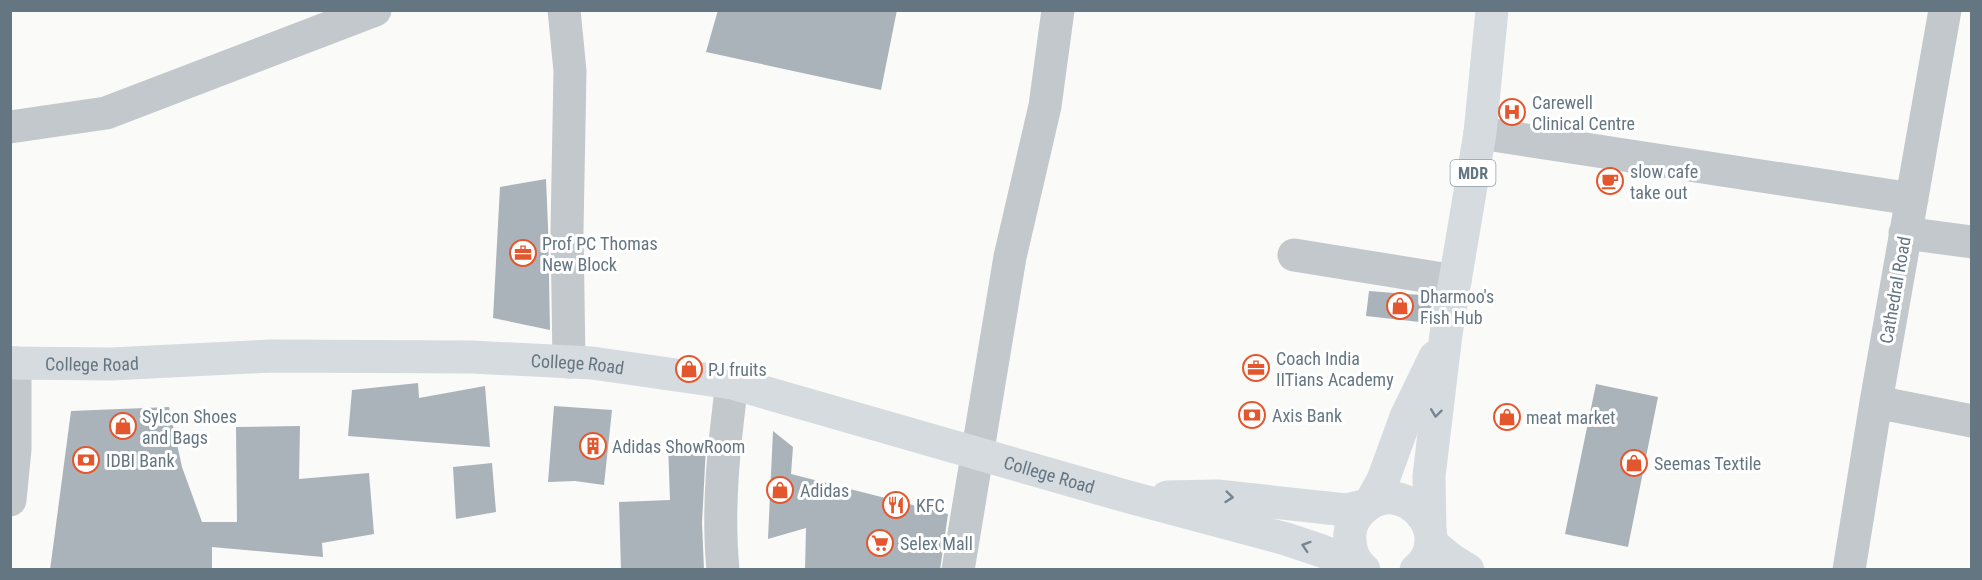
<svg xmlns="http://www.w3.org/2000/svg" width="1982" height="580" viewBox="0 0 1982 580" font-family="'Roboto Condensed',sans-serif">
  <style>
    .building { fill: #aab3b9 }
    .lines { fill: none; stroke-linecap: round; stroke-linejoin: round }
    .minor { stroke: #c3c8cc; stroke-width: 33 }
    .major { stroke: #d6dbdf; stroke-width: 33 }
    .oneway { stroke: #768591 }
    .labels { text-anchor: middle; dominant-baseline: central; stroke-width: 6; stroke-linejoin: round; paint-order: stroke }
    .shield { fill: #fff; stroke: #939fa8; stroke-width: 1.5 }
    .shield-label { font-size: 16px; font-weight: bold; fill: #657683 }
    .poi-label { font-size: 18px; fill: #657683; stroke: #fff; text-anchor: start }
    .street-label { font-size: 18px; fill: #657683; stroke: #fff }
  </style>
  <rect width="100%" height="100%" fill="#fafaf8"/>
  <path class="building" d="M 718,10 L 897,10 L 881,90 L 706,52 Z
    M 546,179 L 548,227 L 550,330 L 493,318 L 500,187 Z
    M 1369,291 L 1433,296 L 1429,323 L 1366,316 Z
    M 418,383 L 419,398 L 485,386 L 490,447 L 348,436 L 352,390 Z
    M 1596,384 L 1658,397 L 1628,547 L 1565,534 Z
    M 554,406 L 612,410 L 604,485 L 575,481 L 548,482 Z
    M 169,407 L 182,467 L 202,522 L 237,522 L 236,427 L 300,426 L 299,479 L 369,473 L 374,534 L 322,543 L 323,557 L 212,547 L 212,570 L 50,570 L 71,411 Z
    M 773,431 L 793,447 L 791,474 L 948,514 L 940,570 L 805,570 L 806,528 L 768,539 Z
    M 668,443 L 706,446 L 702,523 L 704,570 L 621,570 L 619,502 L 670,500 Z
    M 492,463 L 496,512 L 456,519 L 453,467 Z"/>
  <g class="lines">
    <path class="minor" d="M 564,10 L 570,71 L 567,230 L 569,362
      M 10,127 L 106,113 L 375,10
      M 1480,133 L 1912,199
      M 1905,233 L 1972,242
      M 1294,255 L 1455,281
      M 1876,402 L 1972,421
      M 10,500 L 15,449 L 15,363
      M 723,570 C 717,507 724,445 732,383
      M 958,570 L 1010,257 L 1045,106 L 1058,10
      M 1849,570 L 1876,402 L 1945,10"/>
    <g class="major">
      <path id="s1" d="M 10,363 L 111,364 L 272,356 L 471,357 L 592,363 L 732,383 L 1129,497 L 1286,539 L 1322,551 L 1361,567"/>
      <path d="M 1167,497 L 1217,496 L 1346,510 L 1367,505"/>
      <path d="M 1370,503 L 1383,480 L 1406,417 L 1435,357"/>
      <path d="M 1430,530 L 1429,476 L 1446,334 L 1480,133 L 1492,10"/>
      <path d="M 1431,543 L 1452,560 L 1468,570"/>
      <path d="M 1364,570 C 1352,560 1349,547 1350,533 C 1351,523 1356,515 1363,509 C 1401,472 1459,535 1416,570"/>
    </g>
  </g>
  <defs><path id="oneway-chevron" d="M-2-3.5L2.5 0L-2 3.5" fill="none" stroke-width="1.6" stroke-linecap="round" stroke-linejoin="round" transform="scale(1.5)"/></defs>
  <g class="oneway">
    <use href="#oneway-chevron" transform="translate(1436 413) rotate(97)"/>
    <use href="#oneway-chevron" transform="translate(1229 497) rotate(6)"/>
    <use href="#oneway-chevron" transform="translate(1306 546) rotate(-162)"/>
  </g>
  <defs>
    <symbol id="hospital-ring" viewBox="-11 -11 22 22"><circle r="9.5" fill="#fff" stroke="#e4572e" stroke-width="1.5"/><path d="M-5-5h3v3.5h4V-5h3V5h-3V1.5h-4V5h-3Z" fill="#e4572e"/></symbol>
    <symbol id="cafe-ring" viewBox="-11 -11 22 22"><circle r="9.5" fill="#fff" stroke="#e4572e" stroke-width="1.5"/><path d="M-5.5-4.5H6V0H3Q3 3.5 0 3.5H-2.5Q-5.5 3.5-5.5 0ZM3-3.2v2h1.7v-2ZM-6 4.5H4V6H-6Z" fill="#e4572e"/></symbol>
    <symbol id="office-ring" viewBox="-11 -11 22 22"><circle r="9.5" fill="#fff" stroke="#e4572e" stroke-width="1.5"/><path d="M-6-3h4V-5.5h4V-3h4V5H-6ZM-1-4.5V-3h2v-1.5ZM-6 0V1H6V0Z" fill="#e4572e"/></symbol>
    <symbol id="shop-ring" viewBox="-11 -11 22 22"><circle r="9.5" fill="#fff" stroke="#e4572e" stroke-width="1.5"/><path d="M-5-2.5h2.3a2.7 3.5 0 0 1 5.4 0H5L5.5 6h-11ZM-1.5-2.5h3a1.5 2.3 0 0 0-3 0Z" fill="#e4572e"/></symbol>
    <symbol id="bank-ring" viewBox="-11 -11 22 22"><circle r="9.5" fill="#fff" stroke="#e4572e" stroke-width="1.5"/><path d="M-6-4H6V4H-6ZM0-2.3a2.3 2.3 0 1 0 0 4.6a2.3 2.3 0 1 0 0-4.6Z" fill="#e4572e"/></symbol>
    <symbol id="building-ring" viewBox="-11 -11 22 22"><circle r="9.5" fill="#fff" stroke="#e4572e" stroke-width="1.5"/><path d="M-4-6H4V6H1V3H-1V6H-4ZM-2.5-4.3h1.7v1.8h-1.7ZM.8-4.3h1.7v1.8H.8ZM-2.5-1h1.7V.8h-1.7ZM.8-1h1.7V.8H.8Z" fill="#e4572e"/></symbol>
    <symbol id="restaurant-ring" viewBox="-11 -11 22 22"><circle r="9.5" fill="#fff" stroke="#e4572e" stroke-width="1.5"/><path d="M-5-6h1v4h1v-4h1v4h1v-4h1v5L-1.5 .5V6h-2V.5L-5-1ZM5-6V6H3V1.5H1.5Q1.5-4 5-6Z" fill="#e4572e"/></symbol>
    <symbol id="supermarket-ring" viewBox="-11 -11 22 22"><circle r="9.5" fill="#fff" stroke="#e4572e" stroke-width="1.5"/><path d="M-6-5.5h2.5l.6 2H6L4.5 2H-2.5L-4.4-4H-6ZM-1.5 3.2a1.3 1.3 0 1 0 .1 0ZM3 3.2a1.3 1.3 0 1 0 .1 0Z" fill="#e4572e"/></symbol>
  </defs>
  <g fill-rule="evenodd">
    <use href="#hospital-ring" x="1497" y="97" width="30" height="30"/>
    <use href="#cafe-ring" x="1595" y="166" width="30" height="30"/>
    <use href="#office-ring" x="508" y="238" width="30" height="30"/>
    <use href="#shop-ring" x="1385" y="291" width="30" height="30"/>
    <use href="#office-ring" x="1241" y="353" width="30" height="30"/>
    <use href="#shop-ring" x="674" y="354" width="30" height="30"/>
    <use href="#bank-ring" x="1237" y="400" width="30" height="30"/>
    <use href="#shop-ring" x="1492" y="402" width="30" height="30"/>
    <use href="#shop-ring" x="108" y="411" width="30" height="30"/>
    <use href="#building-ring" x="578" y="431" width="30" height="30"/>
    <use href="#bank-ring" x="71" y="445" width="30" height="30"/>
    <use href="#shop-ring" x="1619" y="448" width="30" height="30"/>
    <use href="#shop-ring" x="765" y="475" width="30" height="30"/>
    <use href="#restaurant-ring" x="881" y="490" width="30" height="30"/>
    <use href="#supermarket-ring" x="865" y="528" width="30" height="30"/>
  </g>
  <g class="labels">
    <rect class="shield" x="1450.5" y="160" width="45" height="26" rx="4.5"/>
    <g class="shield-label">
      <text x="1473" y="173">MDR</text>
    </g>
    <g class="poi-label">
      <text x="1532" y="102">Carewell<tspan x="1532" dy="21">Clinical Centre</tspan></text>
      <text x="1630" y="171">slow cafe<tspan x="1630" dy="21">take out</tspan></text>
      <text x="542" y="243">Prof PC Thomas<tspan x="542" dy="21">New Block</tspan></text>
      <text x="1420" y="296">Dharmoo's<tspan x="1420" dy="21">Fish Hub</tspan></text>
      <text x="1276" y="358">Coach India<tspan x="1276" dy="21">IITians Academy</tspan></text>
      <text x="708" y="369">PJ fruits</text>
      <text x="1272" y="415">Axis Bank</text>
      <text x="142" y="416">Sylcon Shoes<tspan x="142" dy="21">and Bags</tspan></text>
      <text x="1526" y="417">meat market</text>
      <text x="612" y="446">Adidas ShowRoom</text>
      <text x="106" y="460">IDBI Bank</text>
      <text x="1654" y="463">Seemas Textile</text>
      <text x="800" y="490">Adidas</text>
      <text x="916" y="505">KFC</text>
      <text x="900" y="543">Selex Mall</text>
    </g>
    <g class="street-label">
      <text transform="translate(1895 290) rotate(-80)">Cathedral Road</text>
      <text stroke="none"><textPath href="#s1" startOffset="82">College Road</textPath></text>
      <text stroke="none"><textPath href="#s1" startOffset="568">College Road</textPath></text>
      <text stroke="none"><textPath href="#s1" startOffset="1054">College Road</textPath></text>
    </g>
  </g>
  <rect width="1982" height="580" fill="none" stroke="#657683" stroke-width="24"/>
</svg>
